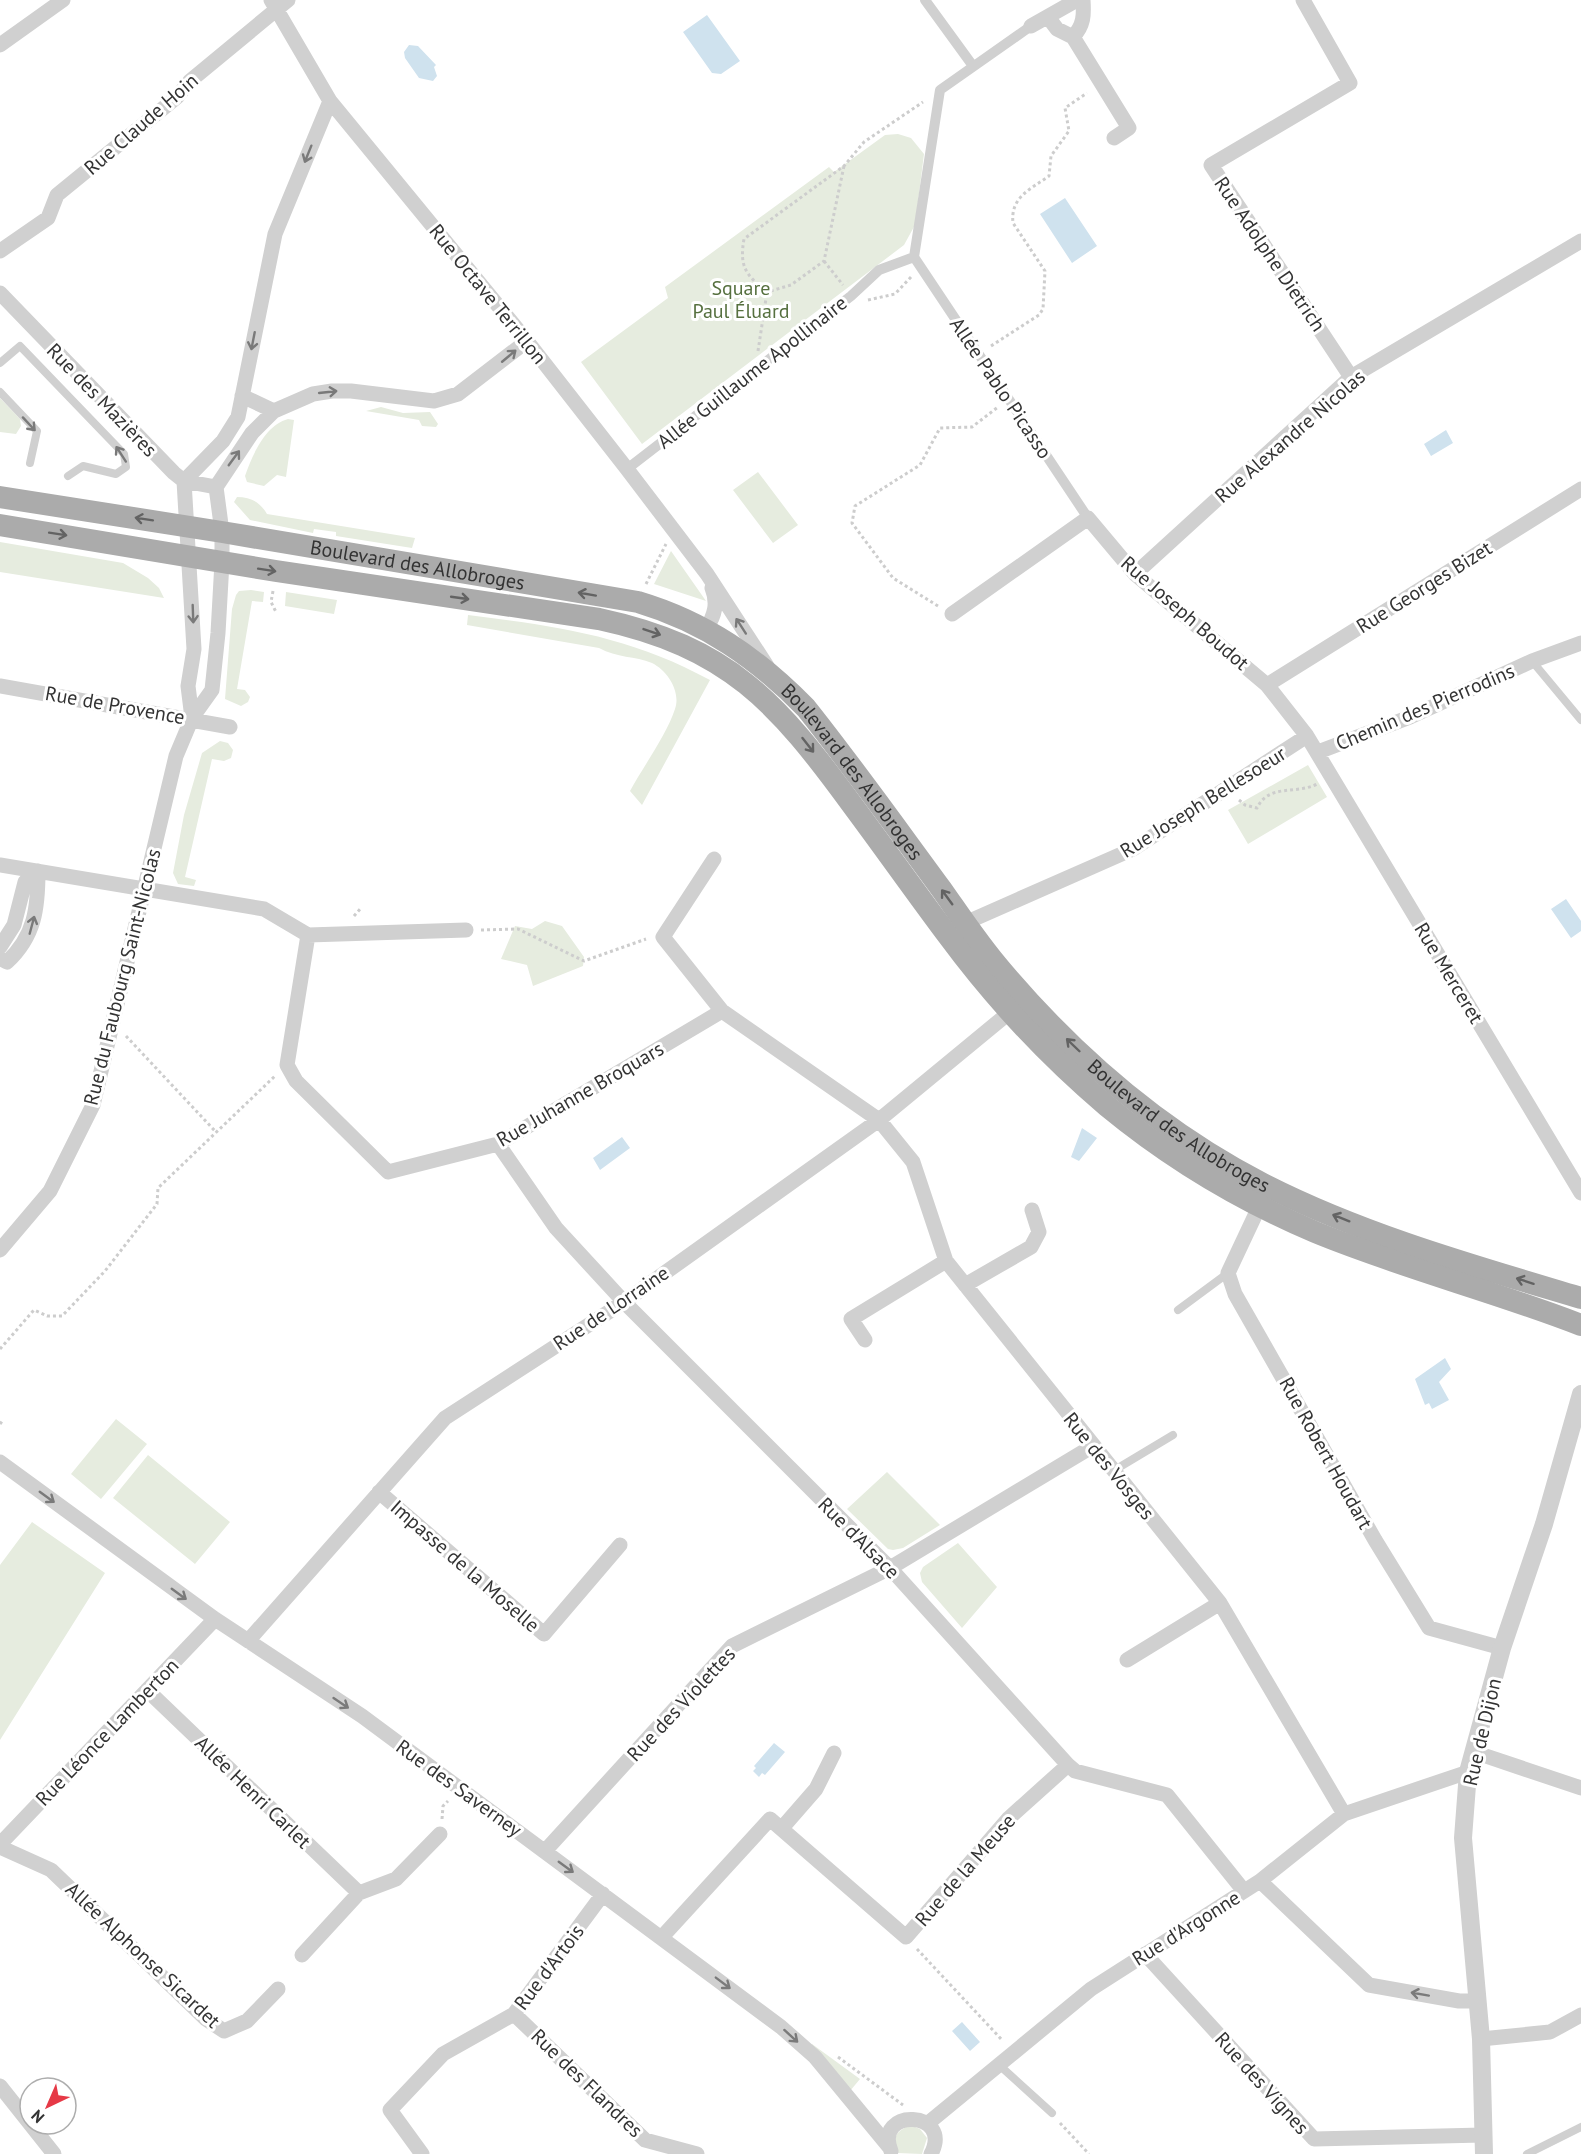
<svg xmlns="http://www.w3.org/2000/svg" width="1581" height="2154" viewBox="0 0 1581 2154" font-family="'PT Sans',sans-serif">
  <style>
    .green { fill: #e6ecdf }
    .water { fill: #cfe2ee }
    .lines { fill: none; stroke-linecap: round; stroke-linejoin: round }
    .path { stroke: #cdcdcd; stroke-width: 3; stroke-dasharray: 3 3; stroke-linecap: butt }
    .service { stroke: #d0d0d0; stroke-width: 8 }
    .pedestrian { stroke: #d0d0d0; stroke-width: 10 }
    .minor { stroke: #d0d0d0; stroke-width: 15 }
    .tertiary { stroke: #d0d0d0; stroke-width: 18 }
    .primary { stroke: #ababab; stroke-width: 22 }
    .oneway { stroke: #7a7a7a }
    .oneway2 { stroke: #636363 }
    .labels { text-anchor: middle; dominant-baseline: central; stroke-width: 6; stroke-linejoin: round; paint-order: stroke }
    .street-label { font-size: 20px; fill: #333; stroke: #fff }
    .park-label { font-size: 20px; fill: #56703f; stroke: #fff }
  </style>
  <rect width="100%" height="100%" fill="#fff"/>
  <path class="green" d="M 898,134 L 911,138 L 924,154 L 915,225 L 904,245 L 642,444 L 581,362 L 668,298 L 665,287 L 829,167 L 834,172 L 885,135 Z
    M 0,398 L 20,419 L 21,426 L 16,434 L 0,432 Z
    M 381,407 L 403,413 L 430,412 L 438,424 L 436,427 L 422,426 L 419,420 L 366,411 Z
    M 288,419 L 294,420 L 286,477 L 277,475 L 264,486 L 247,482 L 245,476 C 252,456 265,425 288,419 Z
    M 758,472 L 798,525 L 773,543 L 733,490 Z
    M 237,497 C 251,497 260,502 267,514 L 415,538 L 412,548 L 336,536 L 336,532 L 314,529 L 313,533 L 250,520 L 234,502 Z
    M 0,542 L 123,563 L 148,578 L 159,588 L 164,598 L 0,572 Z
    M 671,551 L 706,601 L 654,584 Z
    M 251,590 L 264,592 L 263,602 L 252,601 L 237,689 L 245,690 L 250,697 L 248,702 L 241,706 L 225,699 L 232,609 L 236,595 L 239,591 Z
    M 286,592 L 337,600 L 334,614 L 285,606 Z
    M 468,615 C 557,626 630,636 710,680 L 642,805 L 630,791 C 643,767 667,734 675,709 C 681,692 668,671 652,663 C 635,656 617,658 599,648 L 467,625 Z
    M 220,741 L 228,743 L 233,750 L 231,758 L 224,761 L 212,759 L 185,877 L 196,880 L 194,886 L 178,884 L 173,873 L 184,815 L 202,753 Z
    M 1308,765 L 1327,797 L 1248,844 L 1228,810 Z
    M 545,921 L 562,926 L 584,957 L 583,966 L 533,986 L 527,965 L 501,959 L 515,926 L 532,929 Z
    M 116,1419 L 147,1444 L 101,1499 L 71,1474 Z
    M 148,1455 L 230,1522 L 195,1564 L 113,1498 Z
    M 887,1472 L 940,1525 L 903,1548 L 893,1550 L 888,1549 L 847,1509 Z
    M 32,1522 L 105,1573 L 0,1740 L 0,1565 Z
    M 958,1543 L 997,1587 L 962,1628 L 922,1582 L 920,1573 L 923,1567 Z
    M 812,2044 L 860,2079 L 850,2091 L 811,2047 Z
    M 910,2125 L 920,2129 L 927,2138 L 922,2154 L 897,2153 C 893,2135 895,2133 910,2125 Z"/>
  <path class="water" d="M 707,15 L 740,61 L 721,74 L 712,73 L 683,32 Z
    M 409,45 L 418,46 L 436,65 L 434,67 L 437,76 L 433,81 L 419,78 L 405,58 L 404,52 Z
    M 1065,198 L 1097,246 L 1072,263 L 1040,214 Z
    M 1446,430 L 1453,443 L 1431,456 L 1424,444 Z
    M 1566,899 L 1581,921 L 1581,931 L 1571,938 L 1551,909 Z
    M 1082,1128 L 1097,1138 L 1079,1161 L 1071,1157 Z
    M 622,1137 L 630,1148 L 600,1170 L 593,1158 Z
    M 1445,1358 L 1451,1369 L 1439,1382 L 1449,1400 L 1432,1409 L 1429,1403 L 1425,1405 L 1415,1379 Z
    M 774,1743 L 785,1752 L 765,1775 L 762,1773 L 759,1777 L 753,1771 L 756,1768 L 754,1766 Z
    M 962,2022 L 980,2042 L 970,2051 L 952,2031 Z"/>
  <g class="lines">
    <path class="path" d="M 844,166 L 824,261 L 791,285 L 767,292 C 746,275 739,267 744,239 L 844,166 L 864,142 L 923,102
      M 824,261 L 843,285
      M 868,300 L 895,294 L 911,277
      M 991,346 L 1039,315 L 1043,309 L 1045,271 L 1013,223 C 1010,197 1031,189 1049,176 L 1051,156 L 1069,131 L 1065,108 L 1087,93
      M 758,351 L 767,292
      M 646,584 L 666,544
      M 273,591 L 271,602 L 276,612
      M 938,606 L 893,578 L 852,523 L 855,506 L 920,465 L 940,428 L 972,427 L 998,407
      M 1239,800 L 1245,805 L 1257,808 C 1269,783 1296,795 1317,784
      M 354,916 L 361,908
      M 481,930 L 518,929 L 584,961 L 646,939
      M 126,1036 L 215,1131
      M 0,1349 L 34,1310 L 47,1316 L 62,1316 L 105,1271 L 157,1204 L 158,1188 L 275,1076
      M 0,1424 L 3,1420
      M 442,1819 L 443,1806 L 448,1801
      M 917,1949 L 1003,2041
      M 838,2057 L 903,2105
      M 1060,2123 L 1089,2154"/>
    <path class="service" d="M 0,363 L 20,346 L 124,454 L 126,467 L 116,474 L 83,466 L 68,476
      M 0,392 L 37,431 L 30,463
      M 1532,661 L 1581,720
      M 1178,1310 L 1228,1273
      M 1113,1471 L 1173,1435
      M 998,2064 L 1052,2113
      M 1527,2154 L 1581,2127"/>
    <path class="pedestrian" d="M 925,0 L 973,66
      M 914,257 L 1088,518
      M 914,257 L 940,90 L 1031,26
      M 627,469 L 851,296 L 879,270 L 914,257"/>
    <path class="minor" d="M 271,0 L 330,101 L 527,341 L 627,469 L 707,574 L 767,666
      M 1303,0 L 1350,83 L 1211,165 L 1351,377
      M 1048,17 L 1057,29 L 1073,37 L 1129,128 L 1114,138
      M 1031,26 L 1077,0
      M 1073,37 C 1084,25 1084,15 1083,0
      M 0,45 L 63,0
      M 0,251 L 48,218 L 57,195 L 177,97 L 190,81 L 288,0
      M 0,293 L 174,473 L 184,481 L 216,487
      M 242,396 L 274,411
      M 1135,574 L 1351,377 L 1581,241
      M 952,614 L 1088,518 L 1135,574 L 1267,685 L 1307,736 L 1581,1193
      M 706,629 C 715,615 718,603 712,588
      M 1267,685 L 1581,489
      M 0,686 L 230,727
      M 192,718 L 188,686 L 194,649 L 184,481 L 223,441 L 238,417 L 275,234 L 330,101
      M 1318,752 L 1410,717 L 1532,661 L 1581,643
      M 714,859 L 663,937 L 722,1011
      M 0,865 L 264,909 L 308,935 L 466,930
      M 965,923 L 1133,849 L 1307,736
      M 308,935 L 287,1065 L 296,1081 L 388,1172 L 498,1144 L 722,1011 L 879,1120 L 913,1162 L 946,1261 L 1220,1603 L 1344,1814
      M 0,947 L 14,925 L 25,882 L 38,871
      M 0,958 L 7,962 C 35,936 38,908 38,871
      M 498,1144 L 556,1228 L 624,1302 L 890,1568 L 1068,1765 L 1075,1771 L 1167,1795 L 1244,1891
      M 1259,1207 L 1228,1273 L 1235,1294 L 1375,1540 L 1429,1628 L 1502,1648
      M 0,1250 L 50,1191 L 93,1105 L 176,756 L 192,718 L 212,690 L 218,633 L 222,562 L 222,532 L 216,487 L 252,433 L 274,411 L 313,394 L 332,391 L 351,391 L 434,401 L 458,394 L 527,341
      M 965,1285 L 1031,1247 L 1039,1232 L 1032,1210
      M 865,1340 L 851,1319 L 946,1261
      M 0,1462 L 215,1619 L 362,1716 L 781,2027 L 815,2057 L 890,2148
      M 379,1492 L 544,1634 L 620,1545
      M 248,1641 L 445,1418 L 624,1302 L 879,1120 L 1010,1012
      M 1127,1660 L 1220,1603
      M 147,1690 L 359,1893
      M 1474,1752 L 1581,1788
      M 782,1828 L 816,1789 L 834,1753
      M 0,1844 L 215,1619
      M 0,1847 L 51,1870 L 206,2019 L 224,2031 L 247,2021 L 278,1989
      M 545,1851 L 732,1646 L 890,1568 L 1093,1446
      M 1260,1881 L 1369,1985 L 1459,2001 L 1478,2001
      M 662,1937 L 770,1819 L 906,1937 L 1009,1818 L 1068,1765
      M 1145,1954 L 1314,2139 L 1483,2135
      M 302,1955 L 359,1893 L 396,1879 L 440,1834
      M 514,2014 L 645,2140 L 697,2154
      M 1481,2039 L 1550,2032 L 1581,2015
      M 0,2086 L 54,2154
      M 927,2124 L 1091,1989 L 1260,1881 L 1344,1814 L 1468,1772
      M 891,2151 C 873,2107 954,2110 931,2154
      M 422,2154 L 390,2110 L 443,2054 L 514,2014 L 603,1894"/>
    <path class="tertiary" d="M 1484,2154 L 1481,2039 L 1463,1838 L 1468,1772 L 1502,1648 L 1544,1524 L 1581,1394"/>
    <g class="primary">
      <path id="s1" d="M 0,497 L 222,532 L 638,602 C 705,622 757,658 806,708 C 853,767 897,829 942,890 C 961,917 980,946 1002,971 C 1075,1057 1162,1132 1263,1184 C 1363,1235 1474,1266 1581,1298"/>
      <path d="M 0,525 L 276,571 L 599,619 C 729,647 777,702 853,806 C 885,849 916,893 949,937 C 995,999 1048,1056 1107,1106 C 1170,1158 1240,1200 1315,1232 C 1402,1268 1494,1291 1581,1325"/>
    </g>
  </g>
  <defs><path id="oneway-shaft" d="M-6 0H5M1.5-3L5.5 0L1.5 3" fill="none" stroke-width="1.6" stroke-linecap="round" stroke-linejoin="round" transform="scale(1.5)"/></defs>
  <g class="oneway">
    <use href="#oneway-shaft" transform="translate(308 154) rotate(112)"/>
    <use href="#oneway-shaft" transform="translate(253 341) rotate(101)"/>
    <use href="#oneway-shaft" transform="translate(509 356) rotate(-40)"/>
    <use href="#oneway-shaft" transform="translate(328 392) rotate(-6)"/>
    <use href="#oneway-shaft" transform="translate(29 424) rotate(47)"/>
    <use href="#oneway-shaft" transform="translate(121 454) rotate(-123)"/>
    <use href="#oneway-shaft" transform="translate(234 458) rotate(-54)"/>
    <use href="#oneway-shaft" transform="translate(193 614) rotate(88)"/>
    <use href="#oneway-shaft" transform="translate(741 626) rotate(-123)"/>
    <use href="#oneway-shaft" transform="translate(32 925) rotate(-75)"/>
    <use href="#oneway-shaft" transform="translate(47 1497) rotate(36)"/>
    <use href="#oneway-shaft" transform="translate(179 1594) rotate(36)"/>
    <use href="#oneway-shaft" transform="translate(341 1703) rotate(34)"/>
    <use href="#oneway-shaft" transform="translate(566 1867) rotate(36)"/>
    <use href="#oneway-shaft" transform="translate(723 1983) rotate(37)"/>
    <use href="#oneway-shaft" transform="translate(1420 1994) rotate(-170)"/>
    <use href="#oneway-shaft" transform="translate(791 2036) rotate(42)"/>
  </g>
  <g class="oneway2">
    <use href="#oneway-shaft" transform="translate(144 519) rotate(-171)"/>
    <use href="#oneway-shaft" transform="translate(58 534) rotate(9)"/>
    <use href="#oneway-shaft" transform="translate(267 570) rotate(9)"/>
    <use href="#oneway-shaft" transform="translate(587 594) rotate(-170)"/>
    <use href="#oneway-shaft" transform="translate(460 598) rotate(8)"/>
    <use href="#oneway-shaft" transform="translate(652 632) rotate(19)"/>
    <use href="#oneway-shaft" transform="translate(808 745) rotate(52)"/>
    <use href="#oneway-shaft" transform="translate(947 897) rotate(-126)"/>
    <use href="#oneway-shaft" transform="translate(1073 1045) rotate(-136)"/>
    <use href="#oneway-shaft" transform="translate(1341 1218) rotate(-158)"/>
    <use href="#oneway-shaft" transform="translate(1525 1281) rotate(-162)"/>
  </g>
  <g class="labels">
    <g class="street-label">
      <text transform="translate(141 124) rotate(-41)">Rue Claude Hoin</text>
      <text transform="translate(1270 254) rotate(56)">Rue Adolphe Dietrich</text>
      <text transform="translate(488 294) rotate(51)">Rue Octave Terrillon</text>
      <text transform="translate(752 372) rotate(-38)">Allée Guillaume Apollinaire</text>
      <text transform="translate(1001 388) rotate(56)">Allée Pablo Picasso</text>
      <text transform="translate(102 400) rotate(46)">Rue des Mazières</text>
      <text transform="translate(1290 436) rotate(-41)">Rue Alexandre Nicolas</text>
      <text stroke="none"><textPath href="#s1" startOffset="423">Boulevard des Allobroges</textPath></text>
      <text transform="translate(1424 587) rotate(-32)">Rue Georges Bizet</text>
      <text transform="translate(1185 613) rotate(41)">Rue Joseph Boudot</text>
      <text transform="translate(115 705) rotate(10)">Rue de Provence</text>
      <text transform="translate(1425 707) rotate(-23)">Chemin des Pierrodins</text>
      <text stroke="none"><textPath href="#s1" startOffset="926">Boulevard des Allobroges</textPath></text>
      <text transform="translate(1203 802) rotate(-32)">Rue Joseph Bellesoeur</text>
      <text transform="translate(1449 973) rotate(59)">Rue Merceret</text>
      <text transform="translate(122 977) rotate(-76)">Rue du Faubourg Saint-Nicolas</text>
      <text transform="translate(580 1094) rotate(-30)">Rue Juhanne Broquars</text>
      <text stroke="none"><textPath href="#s1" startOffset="1412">Boulevard des Allobroges</textPath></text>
      <text transform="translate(611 1308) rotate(-34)">Rue de Lorraine</text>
      <text transform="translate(1326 1453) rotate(61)">Rue Robert Houdart</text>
      <text transform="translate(1109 1466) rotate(51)">Rue des Vosges</text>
      <text transform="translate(859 1538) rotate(45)">Rue d'Alsace</text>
      <text transform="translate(465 1566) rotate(41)">Impasse de la Moselle</text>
      <text transform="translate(681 1704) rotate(-47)">Rue des Violettes</text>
      <text transform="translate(107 1732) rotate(-46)">Rue Léonce Lamberton</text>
      <text transform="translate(1482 1732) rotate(-77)">Rue de Dijon</text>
      <text transform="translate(459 1788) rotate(36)">Rue des Saverney</text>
      <text transform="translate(253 1792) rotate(44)">Allée Henri Carlet</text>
      <text transform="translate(965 1870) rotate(-49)">Rue de la Meuse</text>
      <text transform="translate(1186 1928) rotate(-32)">Rue d'Argonne</text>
      <text transform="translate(143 1955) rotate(43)">Allée Alphonse Sicardet</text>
      <text transform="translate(549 1967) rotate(-53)">Rue d'Artois</text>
      <text transform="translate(587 2083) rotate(44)">Rue des Flandres</text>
      <text transform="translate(1262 2083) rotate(48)">Rue des Vignes</text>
    </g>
    <g class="park-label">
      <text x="741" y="288">Square<tspan x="741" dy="23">Paul Éluard</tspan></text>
    </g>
  </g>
  <g transform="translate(48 2106) rotate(224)"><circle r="28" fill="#ffffff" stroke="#adadad" stroke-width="1.5"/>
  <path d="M0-4.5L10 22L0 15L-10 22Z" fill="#e63946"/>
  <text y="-9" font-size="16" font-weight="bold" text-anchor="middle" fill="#333333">N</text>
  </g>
</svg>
